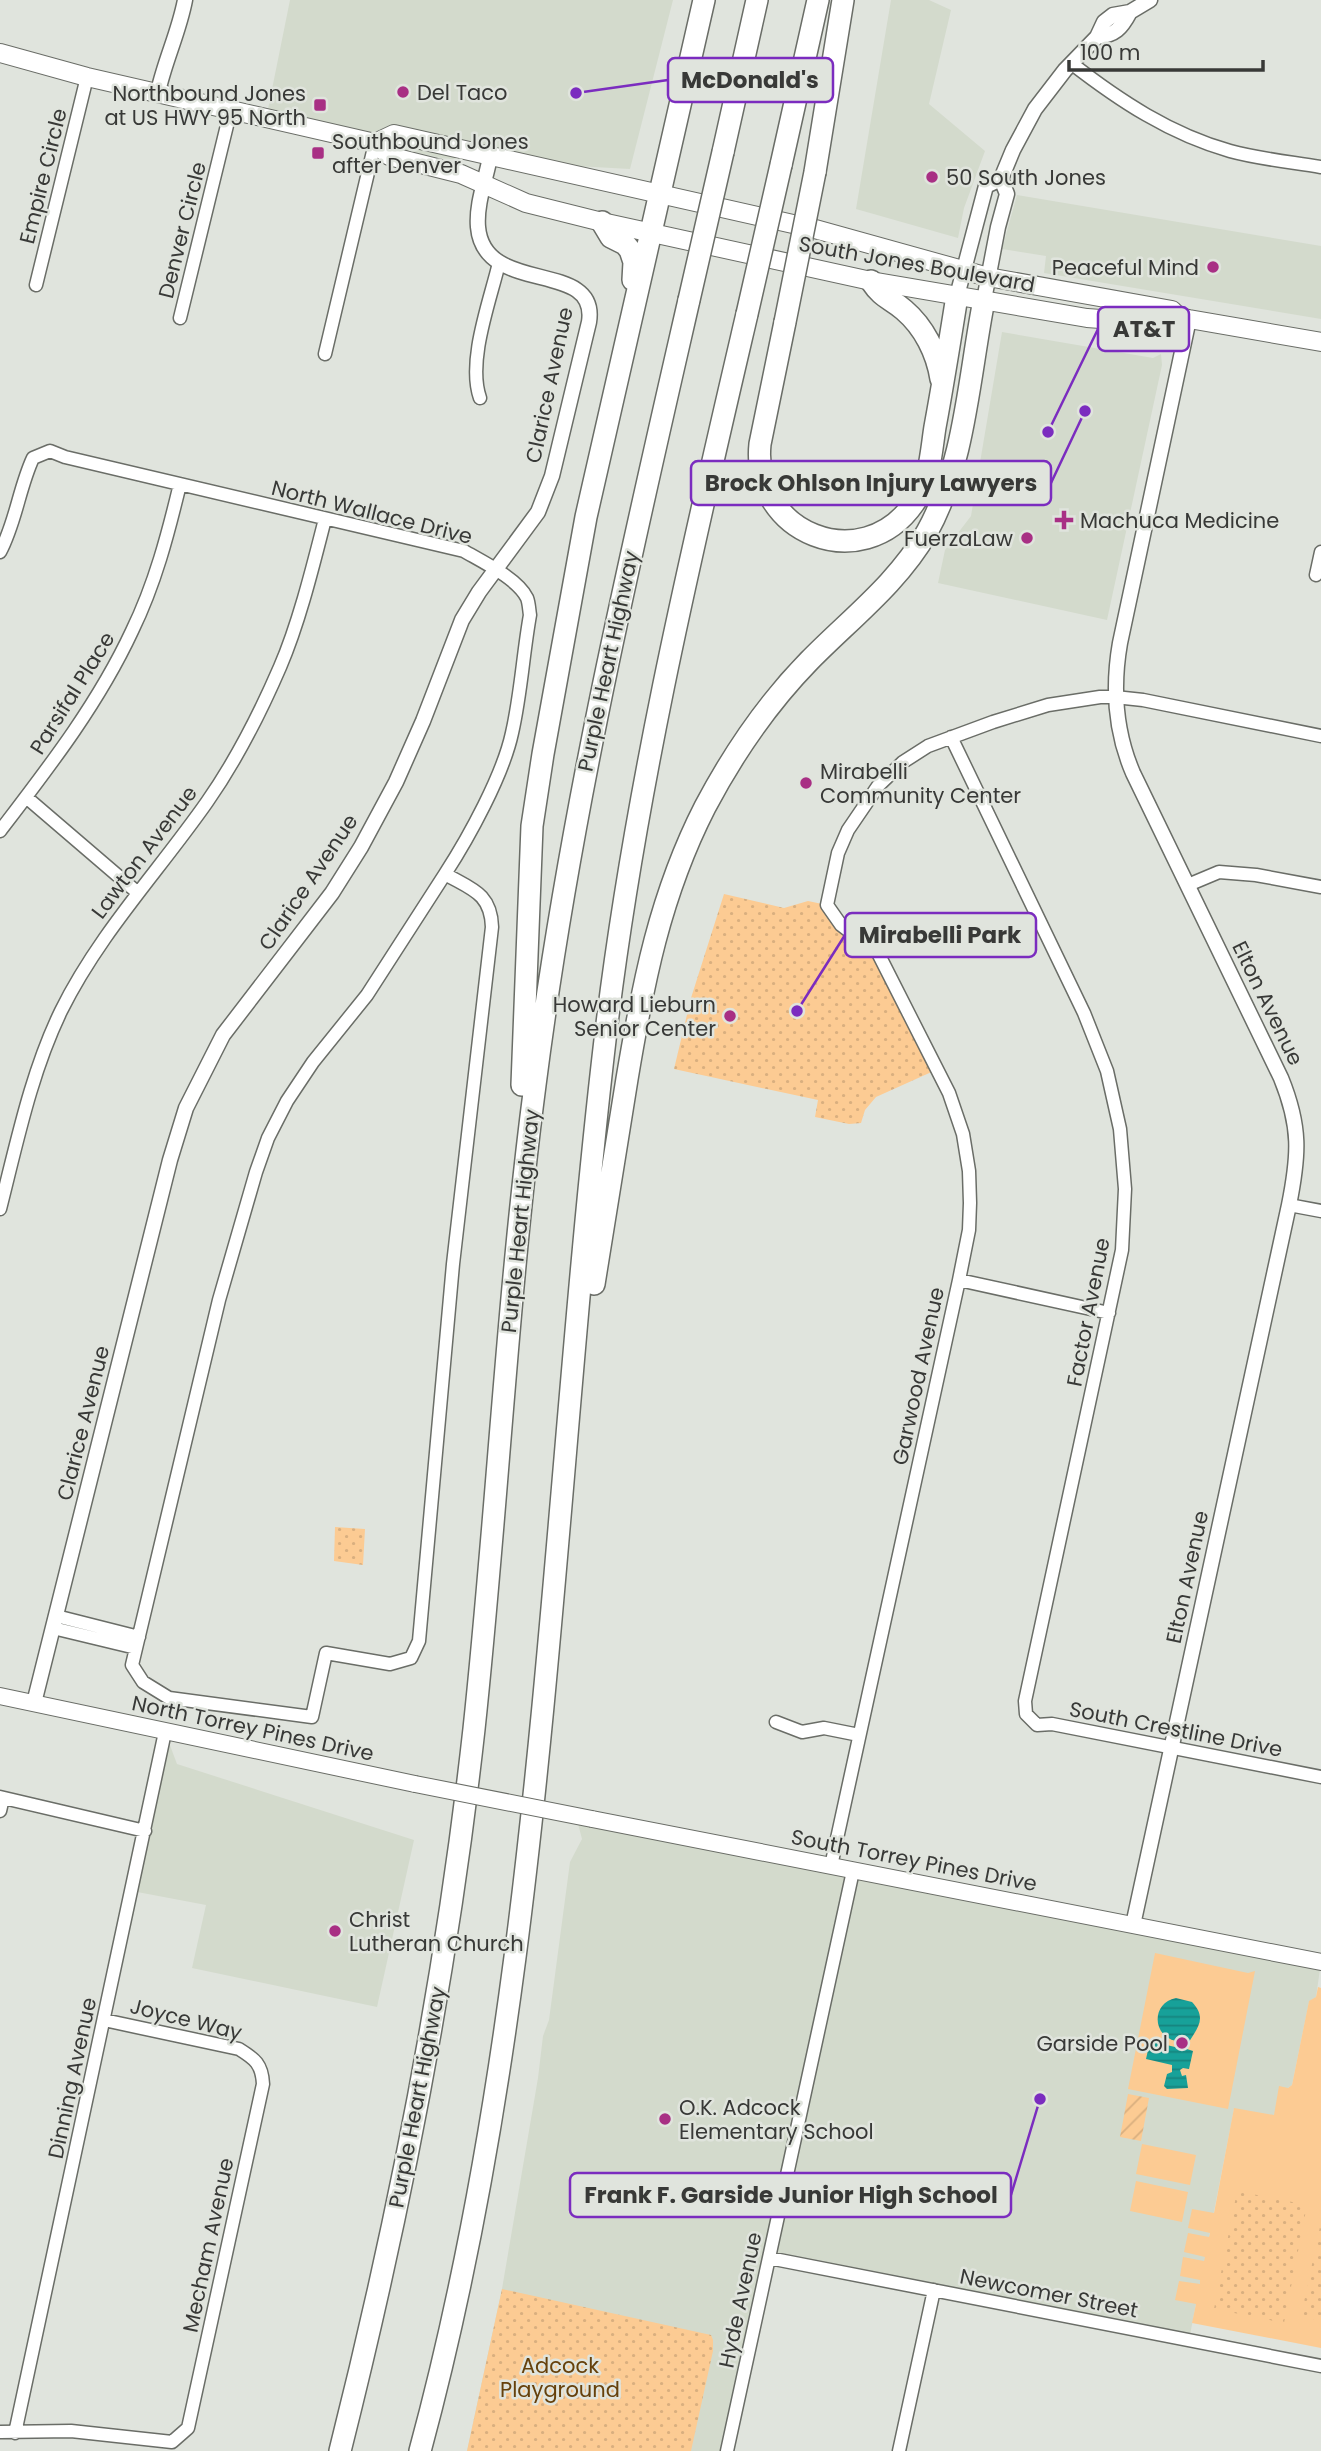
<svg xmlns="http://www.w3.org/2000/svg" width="1321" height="2451" viewBox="0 0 1321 2451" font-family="Poppins,sans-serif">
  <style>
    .built { fill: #d3dacc }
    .grass { fill: #fccb93 }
    .park { fill: url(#park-dots) }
    .garden { fill: url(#garden-furrows) }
    .water { fill: url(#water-rules) }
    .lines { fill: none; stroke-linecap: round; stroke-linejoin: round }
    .minor-casing { stroke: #6a6d67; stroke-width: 15 }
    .tertiary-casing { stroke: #6a6d67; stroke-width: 17 }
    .secondary-casing { stroke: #6a6d67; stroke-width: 18 }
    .primary-casing { stroke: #6a6d67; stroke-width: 20 }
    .motorway-casing { stroke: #6a6d67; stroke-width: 24 }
    .minor { stroke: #fff; stroke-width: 12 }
    .tertiary { stroke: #fff; stroke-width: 14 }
    .secondary { stroke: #fff; stroke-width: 16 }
    .primary { stroke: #fff; stroke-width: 18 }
    .motorway { stroke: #fff; stroke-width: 21 }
    .secondary-bridge-casing { stroke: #6a6d67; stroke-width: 18; stroke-linecap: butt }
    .motorway-bridge-casing { stroke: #6a6d67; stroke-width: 24; stroke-linecap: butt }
    .secondary-bridge { stroke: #fff; stroke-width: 16 }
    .motorway-bridge { stroke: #fff; stroke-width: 21 }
    .poi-dot { fill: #a82f84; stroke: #e0e4dd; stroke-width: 2.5 }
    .labels { text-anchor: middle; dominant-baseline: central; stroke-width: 5; stroke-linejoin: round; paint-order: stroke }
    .poi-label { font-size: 21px; fill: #383937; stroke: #e0e4dd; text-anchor: start }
    .street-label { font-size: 21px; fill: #383937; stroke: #e0e4dd }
    .park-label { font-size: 21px; fill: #66410b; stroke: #e0e4dd }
    .leader { fill: none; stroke: #7b2cbf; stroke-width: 2.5 }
    .callout-dot { fill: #7b2cbf; stroke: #e0e4dd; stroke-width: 2.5 }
    .callout { fill: #e0e4dd; stroke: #7b2cbf; stroke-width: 2.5 }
    .callout-label { font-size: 23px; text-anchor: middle; font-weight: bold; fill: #383937 }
  </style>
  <defs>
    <pattern id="park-dots" width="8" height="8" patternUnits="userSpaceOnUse" patternTransform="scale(1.75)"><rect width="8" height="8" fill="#fccb93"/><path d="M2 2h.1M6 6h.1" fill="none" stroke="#d9af7f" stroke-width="1.8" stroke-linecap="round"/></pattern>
    <pattern id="garden-furrows" width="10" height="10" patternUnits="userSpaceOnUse" patternTransform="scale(1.75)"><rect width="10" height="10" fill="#fccb93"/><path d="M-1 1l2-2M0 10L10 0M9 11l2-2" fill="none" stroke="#d9af7f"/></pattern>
    <pattern id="water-rules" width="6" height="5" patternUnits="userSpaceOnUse" patternTransform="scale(1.75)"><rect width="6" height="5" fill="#17a199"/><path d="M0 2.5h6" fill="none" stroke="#16847e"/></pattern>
  </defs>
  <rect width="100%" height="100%" fill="#e0e4dd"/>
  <path class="built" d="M 290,0 L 673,0 L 630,169 L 446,159 L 266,119 Z
    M 891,0 L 929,0 L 951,10 L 929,104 L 985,151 L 964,208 L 958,238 L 856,209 Z
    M 1017,195 L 1321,246 L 1321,319 L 1044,273 L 1046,256 L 1002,249 Z
    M 1002,332 L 1153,358 L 1161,354 L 1162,365 L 1107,620 L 938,583 L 945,550 L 971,516 Z
    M 165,1732 L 177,1764 L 414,1840 L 377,2007 L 192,1968 L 206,1905 L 132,1891 Z
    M 576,1816 L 1321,1962 L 1316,1997 L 1309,2002 L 1292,2085 L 1288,2088 L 1274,2116 L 1234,2109 L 1189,2340 L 769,2258 L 727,2451 L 467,2451 L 502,2289 L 538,2078 L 543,2036 L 549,2020 L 570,1862 L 582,1839 Z"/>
  <path class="grass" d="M 1155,1953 L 1248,1973 L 1255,1971 L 1228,2109 L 1128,2089 Z
    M 1318,1987 L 1321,1988 L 1321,2348 L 1192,2323 L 1196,2304 L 1175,2300 L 1179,2281 L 1200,2284 L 1200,2280 L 1180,2276 L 1183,2257 L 1204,2261 L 1205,2257 L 1184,2252 L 1188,2233 L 1209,2237 L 1210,2233 L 1188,2228 L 1192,2209 L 1214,2213 L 1234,2108 L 1274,2115 L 1279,2086 L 1288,2088 L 1292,2085 L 1309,2001 L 1316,1997 Z
    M 1142,2144 L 1196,2155 L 1190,2185 L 1136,2174 Z
    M 1136,2181 L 1188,2192 L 1182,2222 L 1130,2211 Z"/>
  <path class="park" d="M 724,894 L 784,908 L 808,901 L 827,905 L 878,953 L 936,1070 L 876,1097 L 865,1110 L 861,1123 L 849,1124 L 815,1117 L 818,1100 L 674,1069 L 691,998 Z
    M 335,1527 L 365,1529 L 363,1565 L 334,1561 Z
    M 1237,2191 L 1307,2205 L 1284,2323 L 1214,2309 Z
    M 1321,2222 L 1321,2321 L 1301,2316 Z
    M 502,2289 L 711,2335 L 713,2340 L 713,2351 L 691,2451 L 467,2451 Z"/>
  <path class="garden" d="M 1128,2094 L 1149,2098 L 1141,2141 L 1120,2137 Z"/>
  <path class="water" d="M 1176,1998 L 1192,2002 C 1209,2020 1195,2030 1186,2047 L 1187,2049 L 1193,2051 L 1189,2069 L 1183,2068 L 1180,2070 L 1182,2076 L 1186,2075 L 1188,2088 L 1167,2089 L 1164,2086 L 1167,2074 L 1172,2072 L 1172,2065 L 1146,2059 L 1150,2041 L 1175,2047 L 1177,2044 L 1176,2041 C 1152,2036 1151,2003 1176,1998 Z"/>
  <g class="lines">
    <defs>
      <path id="minor" d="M 1071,63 C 1120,101 1170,134 1230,151 C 1259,159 1291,162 1321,167
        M 36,285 L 87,77
        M 180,318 L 231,109
        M 325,354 L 375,143
        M 480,398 C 467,361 490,301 499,263
        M 0,552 C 16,522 19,488 33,458 L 50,451 L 65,457 L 464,551 C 483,562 518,579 527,598 C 529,603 529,609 530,615 C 523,654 521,694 512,733 C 503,775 469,837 445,874 L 367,995 L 313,1062 L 287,1101 L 268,1138 L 256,1172 L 219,1300 L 132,1665 L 143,1682 L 169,1698 L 312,1717 L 326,1653 L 390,1664 L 411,1658 L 419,1641 L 453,1264 L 492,927 C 491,893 471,889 445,874
        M 1316,575 L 1321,552
        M 951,737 L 1084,1013 L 1107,1071 L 1120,1129 L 1125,1189 L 1122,1250 L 1025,1701 L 1026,1714 L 1037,1725 L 1052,1724 L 1321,1777
        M 26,797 L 138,893
        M 0,831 C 49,767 98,704 132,631 C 155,584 168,534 180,484
        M 1188,885 L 1219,872 L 1256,875 L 1321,887
        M 1289,1205 L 1321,1211
        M 0,1209 C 17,1142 31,1073 61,1011 C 99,934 158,872 207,802 C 235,762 261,711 280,667 C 299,623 313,566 325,519
        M 959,1280 L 1109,1313
        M 56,1616 L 139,1637
        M 53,1628 L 136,1648
        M 776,1722 L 802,1732 L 824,1728 L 859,1735
        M 0,1797 L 145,1831
        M 0,1811 L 3,1798
        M 831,1866 L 959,1280 L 969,1230 L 970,1203 L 969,1171 L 963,1134 L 949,1093 L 878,953 L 841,925 L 827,905 L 838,853 L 848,830 L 878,786 L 903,762 L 928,746 L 993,722 L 1048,705 L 1100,697 L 1115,697 L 1143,700 L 1321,736
        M 769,2258 L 1321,2366
        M 0,2432 L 71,2431 L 172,2442 L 188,2428 L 263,2084 C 262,2064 255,2059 239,2049 L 104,2020
        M 15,2433 L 165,1732
        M 727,2451 L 853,1871
        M 899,2451 L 934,2290"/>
      <path id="tertiary" d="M 1097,37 C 1115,35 1121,29 1130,12
        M 158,92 C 165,60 179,32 185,0
        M 957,296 L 986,186 L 1001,179
        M 984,300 L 998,227 L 1007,194 L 1001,179 L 1013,150 L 1035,109 L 1065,70 L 1097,37 L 1104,22 L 1113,15 L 1130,12 L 1150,0
        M 34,1703 L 170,1160 L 186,1108 L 223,1035 L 332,893 L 361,847 L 396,782 L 423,721 L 462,620 L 479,592 L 538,512 L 552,476 L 589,322 C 599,258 484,297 478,227 C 476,204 486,179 490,157
        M 1133,1925 L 1289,1205 C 1299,1155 1301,1127 1281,1078 L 1133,773 C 1115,731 1112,689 1120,643 L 1189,319"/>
      <path id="secondary" d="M 0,1696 L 415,1784
        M 592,1819 L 1321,1962"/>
      <path id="primary" d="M 0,53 L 87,77 L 375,143 L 389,156 L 461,174 L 526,203 L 602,222 L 871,281 L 1087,318 L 1169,324 L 1179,317
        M 375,143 L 394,134 L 815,229 L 988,277 L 1172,310 L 1179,317 L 1189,319 L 1321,342"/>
      <path id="motorway" d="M 723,152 L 757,0
        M 781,165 L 818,0
        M 815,172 L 843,0
        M 602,222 L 611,237 L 625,244 L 630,250 L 634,262 L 633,280
        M 871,281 C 883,299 889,297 904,310 C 924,327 937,353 941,379
        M 785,322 L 760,444 C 751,533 862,578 914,503 C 930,482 931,452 935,427 C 943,384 950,340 957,296
        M 522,1085 L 532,826 L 543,754 L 586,517 L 704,0
        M 594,1284 C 605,1216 616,1147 627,1079 C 643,983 660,895 705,807 C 733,754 767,704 809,661 C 849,620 898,583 927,532 C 965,464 969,376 984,300
        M 340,2451 C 400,2213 447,1973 474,1729 C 497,1515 507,1299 535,1085 C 569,818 629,562 689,300
        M 420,2451 C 545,1990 550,1511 605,1040 C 634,794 691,554 747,314"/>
    </defs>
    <use href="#minor" class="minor-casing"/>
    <use href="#tertiary" class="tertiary-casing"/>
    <use href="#secondary" class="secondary-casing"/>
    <use href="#primary" class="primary-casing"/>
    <use href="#motorway" class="motorway-casing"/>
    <use href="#minor" class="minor"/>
    <use href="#tertiary" class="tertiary"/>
    <use href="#secondary" class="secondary"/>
    <use href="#primary" class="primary"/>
    <use href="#motorway" class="motorway"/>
    <defs>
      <path id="secondary-bridge" d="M 415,1784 L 592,1819"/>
      <path id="motorway-bridge" d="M 689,300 L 723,152
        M 747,314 L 781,165
        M 785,322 L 815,172"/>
    </defs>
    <use href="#secondary-bridge" class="secondary-bridge-casing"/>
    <use href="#motorway-bridge" class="motorway-bridge-casing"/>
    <use href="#secondary-bridge" class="secondary-bridge"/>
    <use href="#motorway-bridge" class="motorway-bridge"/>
  </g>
  <g class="poi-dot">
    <circle cx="403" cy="92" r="7"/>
    <rect x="313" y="98" width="14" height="14" rx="3.5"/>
    <rect x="311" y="146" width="14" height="14" rx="3.5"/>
    <circle cx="932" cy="177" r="7"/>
    <circle cx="1213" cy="267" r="7"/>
    <path d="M1060.5 509.5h7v7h7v7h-7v7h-7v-7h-7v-7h7z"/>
    <circle cx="1027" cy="538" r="7"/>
    <circle cx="806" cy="783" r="7"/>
    <circle cx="730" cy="1016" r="7"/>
    <circle cx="335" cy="1931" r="7"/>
    <circle cx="1182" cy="2043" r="7"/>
    <circle cx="665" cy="2119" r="7"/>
  </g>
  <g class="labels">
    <g class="poi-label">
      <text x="417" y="92">Del Taco</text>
      <text x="306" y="93" text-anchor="end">Northbound Jones<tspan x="306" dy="24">at US HWY 95 North</tspan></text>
      <text x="332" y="141">Southbound Jones<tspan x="332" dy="24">after Denver</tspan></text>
      <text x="946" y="177">50 South Jones</text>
      <text x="1199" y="267" text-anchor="end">Peaceful Mind</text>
      <text x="1080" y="520">Machuca Medicine</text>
      <text x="1013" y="538" text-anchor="end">FuerzaLaw</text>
      <text x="820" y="771">Mirabelli<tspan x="820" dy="24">Community Center</tspan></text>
      <text x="716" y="1004" text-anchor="end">Howard Lieburn<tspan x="716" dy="24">Senior Center</tspan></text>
      <text x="349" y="1919">Christ<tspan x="349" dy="24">Lutheran Church</tspan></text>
      <text x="1168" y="2043" text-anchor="end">Garside Pool</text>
      <text x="679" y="2107">O.K. Adcock<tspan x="679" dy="24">Elementary School</tspan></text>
    </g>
    <g class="street-label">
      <text transform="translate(43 176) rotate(-76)">Empire Circle</text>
      <text transform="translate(182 230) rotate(-76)">Denver Circle</text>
      <text transform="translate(917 264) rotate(10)">South Jones Boulevard</text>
      <text transform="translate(549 385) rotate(-78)">Clarice Avenue</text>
      <text transform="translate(372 512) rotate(14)">North Wallace Drive</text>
      <text transform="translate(608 661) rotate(-78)">Purple Heart Highway</text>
      <text transform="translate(72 693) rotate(-58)">Parsifal Place</text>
      <text transform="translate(144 852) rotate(-53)">Lawton Avenue</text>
      <text transform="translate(308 882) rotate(-56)">Clarice Avenue</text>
      <text transform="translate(1268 1003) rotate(64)">Elton Avenue</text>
      <text transform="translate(520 1221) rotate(-84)">Purple Heart Highway</text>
      <text transform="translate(1088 1312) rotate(-79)">Factor Avenue</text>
      <text transform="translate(918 1376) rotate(-78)">Garwood Avenue</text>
      <text transform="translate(83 1423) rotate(-76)">Clarice Avenue</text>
      <text transform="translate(1187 1577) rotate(-78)">Elton Avenue</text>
      <text transform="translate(253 1728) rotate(12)">North Torrey Pines Drive</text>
      <text transform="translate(1176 1729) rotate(11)">South Crestline Drive</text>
      <text transform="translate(914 1860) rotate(11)">South Torrey Pines Drive</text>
      <text transform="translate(186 2019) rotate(14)">Joyce Way</text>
      <text transform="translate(72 2078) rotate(-78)">Dinning Avenue</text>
      <text transform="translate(417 2097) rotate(-79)">Purple Heart Highway</text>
      <text transform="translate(208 2245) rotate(-78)">Mecham Avenue</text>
      <text transform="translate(1049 2293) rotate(11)">Newcomer Street</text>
      <text transform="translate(740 2300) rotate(-78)">Hyde Avenue</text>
    </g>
    <g class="park-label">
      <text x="560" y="2365">Adcock<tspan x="560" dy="24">Playground</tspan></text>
    </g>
  </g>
  <path class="leader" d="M576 93L668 80M1048 432L1098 329M1085 411L1051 483M797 1011L845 935M1040 2099L1011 2195"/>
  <g class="callout-dot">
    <circle cx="576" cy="93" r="7"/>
    <circle cx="1048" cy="432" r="7"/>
    <circle cx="1085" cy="411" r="7"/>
    <circle cx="797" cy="1011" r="7"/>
    <circle cx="1040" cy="2099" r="7"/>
  </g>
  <g class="callout">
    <rect x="668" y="58" width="165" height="44" rx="7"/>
    <rect x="1098" y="307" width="91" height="44" rx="7"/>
    <rect x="691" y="461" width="360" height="44" rx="7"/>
    <rect x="845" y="913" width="191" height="44" rx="7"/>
    <rect x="570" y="2173" width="441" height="44" rx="7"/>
  </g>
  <g class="callout-label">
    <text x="750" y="88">McDonald's</text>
    <text x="1144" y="337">AT&amp;T</text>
    <text x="871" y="491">Brock Ohlson Injury Lawyers</text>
    <text x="940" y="943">Mirabelli Park</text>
    <text x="791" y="2203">Frank F. Garside Junior High School</text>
  </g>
  <path d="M1069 60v10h194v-10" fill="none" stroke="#383937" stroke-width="3.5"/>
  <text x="1080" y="60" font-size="21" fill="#383937" stroke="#e0e4dd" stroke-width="5" paint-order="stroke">100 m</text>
</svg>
